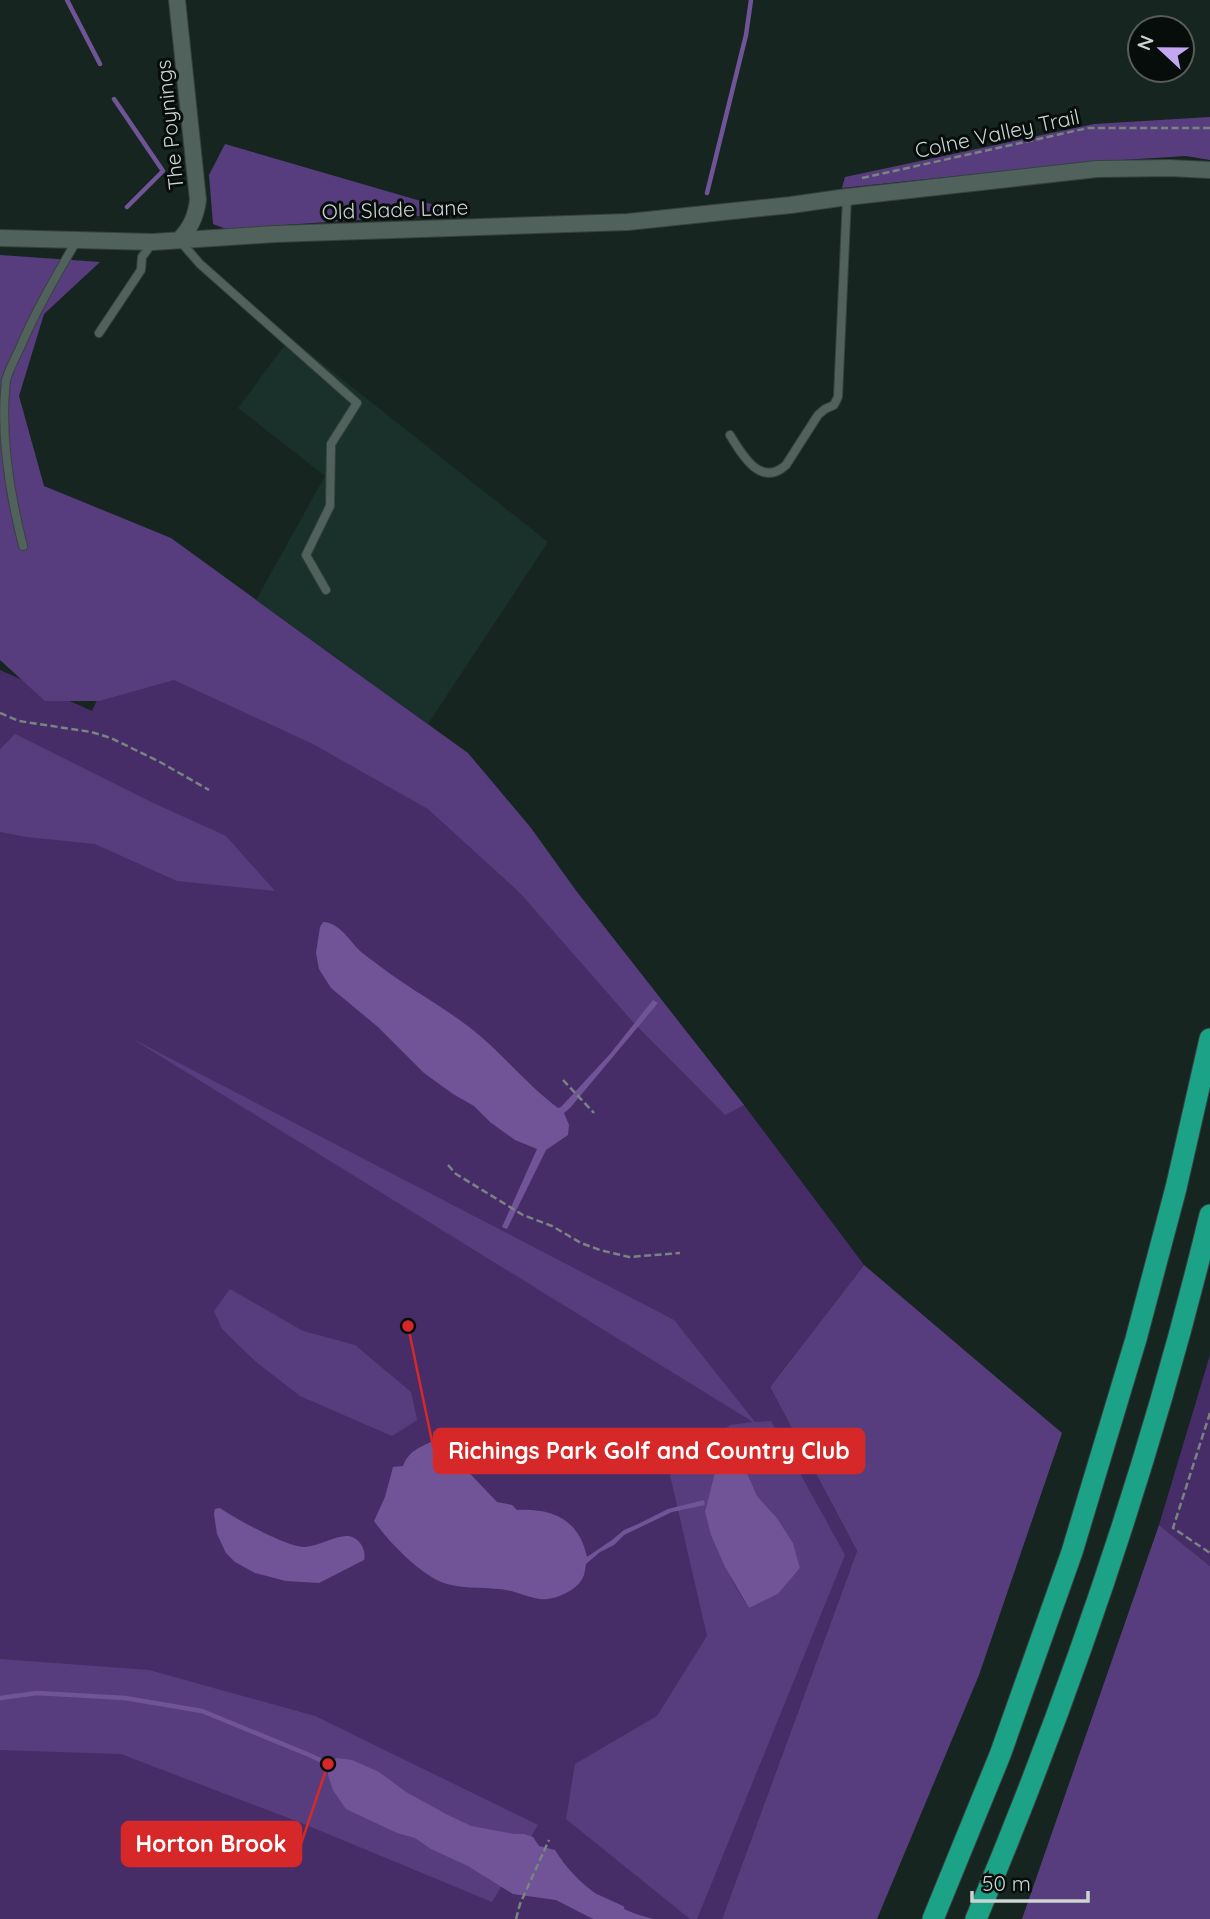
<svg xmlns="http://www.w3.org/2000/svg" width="1210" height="1919" viewBox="0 0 1210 1919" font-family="Quicksand,sans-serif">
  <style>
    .built { fill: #1a302a }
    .green { fill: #472d68 }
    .forest { fill: #583d7e; fill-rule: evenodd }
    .water { fill: #705497 }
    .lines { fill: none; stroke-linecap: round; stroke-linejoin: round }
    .stream { stroke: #705497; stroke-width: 4.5 }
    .service-casing { stroke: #37423f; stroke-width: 10 }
    .minor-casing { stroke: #37423f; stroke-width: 18 }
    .motorway-casing { stroke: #37423f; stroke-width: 23 }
    .path { stroke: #798481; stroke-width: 2.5; stroke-dasharray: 7 3.5; stroke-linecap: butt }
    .service { stroke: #51615c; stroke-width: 8 }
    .minor { stroke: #51615c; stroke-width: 16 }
    .motorway { stroke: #1ca387; stroke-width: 21 }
    .labels { text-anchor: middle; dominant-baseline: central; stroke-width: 6; stroke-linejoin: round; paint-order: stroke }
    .street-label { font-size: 21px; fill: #ccd5d2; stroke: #070d0b }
    .leader { fill: none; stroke: #d62828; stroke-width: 2.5 }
    .callout-dot { fill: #d62828; stroke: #070d0b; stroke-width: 2.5 }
    .callout { fill: #d62828; stroke: #d62828; stroke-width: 2.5 }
    .callout-label { font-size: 23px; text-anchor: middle; font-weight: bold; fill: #fff }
  </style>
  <rect width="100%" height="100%" fill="#172521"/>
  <path class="built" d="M 290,338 L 548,542 L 428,724 L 256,600 L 325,476 L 238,408 Z"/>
  <path class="green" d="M 125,640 L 177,666 L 577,892 L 744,1105 L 864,1265 L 770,1387 L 857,1551 L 722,1919 L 0,1919 L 0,670 L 92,711 Z
    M 1210,1355 L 1210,1566 L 1159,1525 Z"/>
  <path class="forest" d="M 1210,117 L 1210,160 L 1186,156 L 1090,162 L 842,188 L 845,177 L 1094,124 Z
    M 225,144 L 462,213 L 226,229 L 213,224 L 209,175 Z
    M 0,255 L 100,262 L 44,314 L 19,396 L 44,486 L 171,538 L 329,653 L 468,753 L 531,828 L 577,892 L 744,1105 L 725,1115 L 633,1022 L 520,893 L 428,809 L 313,744 L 174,680 L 99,701 L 45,701 L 0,660 Z
    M 15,734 L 149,801 L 226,836 L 275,891 L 177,881 L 95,844 L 27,837 L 0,832 L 0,749 Z
    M 131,1038 L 674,1320 L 755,1422 L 771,1421 L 845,1555 L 697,1919 L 690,1919 L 566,1819 L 575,1764 L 657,1716 L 707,1636 L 670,1475 L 730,1425 L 753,1422 ZM 740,1457 L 757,1496 L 777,1518 L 793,1543 L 800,1568 L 778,1594 L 749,1608 C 729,1579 715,1547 705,1513 Z
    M 864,1265 L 1062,1433 L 979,1675 L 877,1919 L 722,1919 L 857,1551 L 770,1387 Z
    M 230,1289 L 303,1331 L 355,1345 L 411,1392 L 417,1420 L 392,1436 L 300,1396 L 255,1361 L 222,1329 L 214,1311 Z
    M 1159,1525 L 1210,1566 L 1210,1919 L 1022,1919 Z
    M 0,1659 L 149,1670 L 315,1716 L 538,1825 L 492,1902 L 304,1824 L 121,1754 L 0,1750 Z"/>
  <path class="water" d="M 323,922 C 340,923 349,940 360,951 C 366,956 372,960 377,964 C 410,990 447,1008 479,1035 C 506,1058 529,1086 558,1108 L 561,1107 L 610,1054 L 653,1000 L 658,1003 L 570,1108 L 564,1113 L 569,1125 L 568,1135 L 546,1150 L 507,1229 L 502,1227 L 537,1149 L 515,1140 L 490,1122 L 474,1106 L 453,1094 L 424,1073 L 378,1027 L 331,988 L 319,969 L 316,953 L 320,927 Z
    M 435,1440 L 456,1459 L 497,1502 L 512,1505 L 517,1510 C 552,1508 579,1519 587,1557 L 612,1540 L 624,1530 L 638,1524 L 668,1509 L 704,1500 L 705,1505 L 672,1512 L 624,1535 L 614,1545 L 600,1552 L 586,1564 C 585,1569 585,1575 582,1579 C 576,1591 553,1601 540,1599 C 526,1597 514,1590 499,1589 C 480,1587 459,1589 441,1582 C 418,1572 388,1541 374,1521 L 385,1497 L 393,1467 L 403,1466 C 409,1450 421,1447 435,1440 Z
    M 720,1453 L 740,1457 L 757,1496 L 777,1518 L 793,1543 L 800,1568 L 778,1594 L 749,1608 L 725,1567 L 711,1535 L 705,1512 Z
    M 220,1508 C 236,1519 288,1548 305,1547 C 318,1546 337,1535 348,1536 C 359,1537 367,1550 364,1560 L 319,1583 L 286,1581 L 255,1573 L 235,1562 L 226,1553 L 217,1534 L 214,1514 L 215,1509 Z
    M 337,1758 L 352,1760 L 379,1772 L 406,1792 L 446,1814 L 471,1826 L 514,1834 L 524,1834 L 533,1837 L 539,1846 L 555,1850 C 578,1887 611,1908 653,1919 L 593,1919 L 556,1900 L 513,1894 L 468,1866 L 431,1849 L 415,1838 L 397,1833 L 346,1809 L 333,1790 L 328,1775 L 328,1764 Z"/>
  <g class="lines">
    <path class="stream" d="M 67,0 L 100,64
      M 114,99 L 163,171 L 127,207
      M 707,193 L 746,35 L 751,0
      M 0,1698 L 37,1693 L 125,1698 L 202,1711 L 307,1754 L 333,1766
      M 598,1897 L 622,1908"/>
    <defs>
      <path id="service" d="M 180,241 L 200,264 L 357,403 L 331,444 L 330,506 L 306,555 L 326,590
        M 99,333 L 141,270 L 142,257 L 153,242
        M 730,435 C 742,455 761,488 786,465 L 818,415 L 825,409 L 834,405 L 838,397 L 847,197
        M 23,546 C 10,495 0,433 6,380 C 9,370 14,360 19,350 C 35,312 56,276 77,240"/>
      <path id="minor" d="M 177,0 L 198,200 C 196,216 191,228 179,240
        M 0,238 L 153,242 L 275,234 L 628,222 L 791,205 L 847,197 L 1097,169 L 1169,168 L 1210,170"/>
      <path id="motorway" d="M 933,1919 L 1000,1755 L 1072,1552 L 1136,1339 L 1176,1188 L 1210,1039
        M 976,1919 C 1072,1691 1152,1456 1210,1215"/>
    </defs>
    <use href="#service" class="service-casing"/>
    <use href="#minor" class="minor-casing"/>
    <use href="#motorway" class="motorway-casing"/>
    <path class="path" d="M 862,178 L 1088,128 L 1210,128
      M 0,713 L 19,721 L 91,732 L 111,738 L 160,762 L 209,790
      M 563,1080 L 594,1113
      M 448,1165 L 456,1174 L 523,1215 L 552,1226 L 581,1243 L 600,1250 L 629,1257 L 680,1253
      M 1210,1413 L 1173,1528 L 1210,1553
      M 516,1919 L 520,1904 L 549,1840"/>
    <use href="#service" class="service"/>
    <use href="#minor" class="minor"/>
    <use href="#motorway" class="motorway"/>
  </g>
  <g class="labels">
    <g class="street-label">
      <text transform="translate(169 125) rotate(-96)">The Poynings</text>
      <text transform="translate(997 133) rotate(-12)">Colne Valley Trail</text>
      <text transform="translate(395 209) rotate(-2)">Old Slade Lane</text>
    </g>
  </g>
  <path class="leader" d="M408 1326L434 1451M328 1764L301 1844"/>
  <g class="callout-dot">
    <circle cx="408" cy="1326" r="7"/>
    <circle cx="328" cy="1764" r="7"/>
  </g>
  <g class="callout">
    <rect x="434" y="1429" width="430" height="44" rx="7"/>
    <rect x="122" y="1822" width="179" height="44" rx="7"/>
  </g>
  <g class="callout-label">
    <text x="649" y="1459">Richings Park Golf and Country Club</text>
    <text x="211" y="1852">Horton Brook</text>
  </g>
  <g transform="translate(1161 49) rotate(292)"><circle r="33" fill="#070d0b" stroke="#565d5b" stroke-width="2"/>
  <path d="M0-5L12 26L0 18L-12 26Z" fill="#c4a7f1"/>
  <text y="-10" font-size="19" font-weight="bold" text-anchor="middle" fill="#ccd5d2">N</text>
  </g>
  <path d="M972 1891v10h116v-10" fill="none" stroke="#ccd5d2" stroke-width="3.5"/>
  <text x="982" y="1891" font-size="21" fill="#ccd5d2" stroke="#070d0b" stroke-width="5" paint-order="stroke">50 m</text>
</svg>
